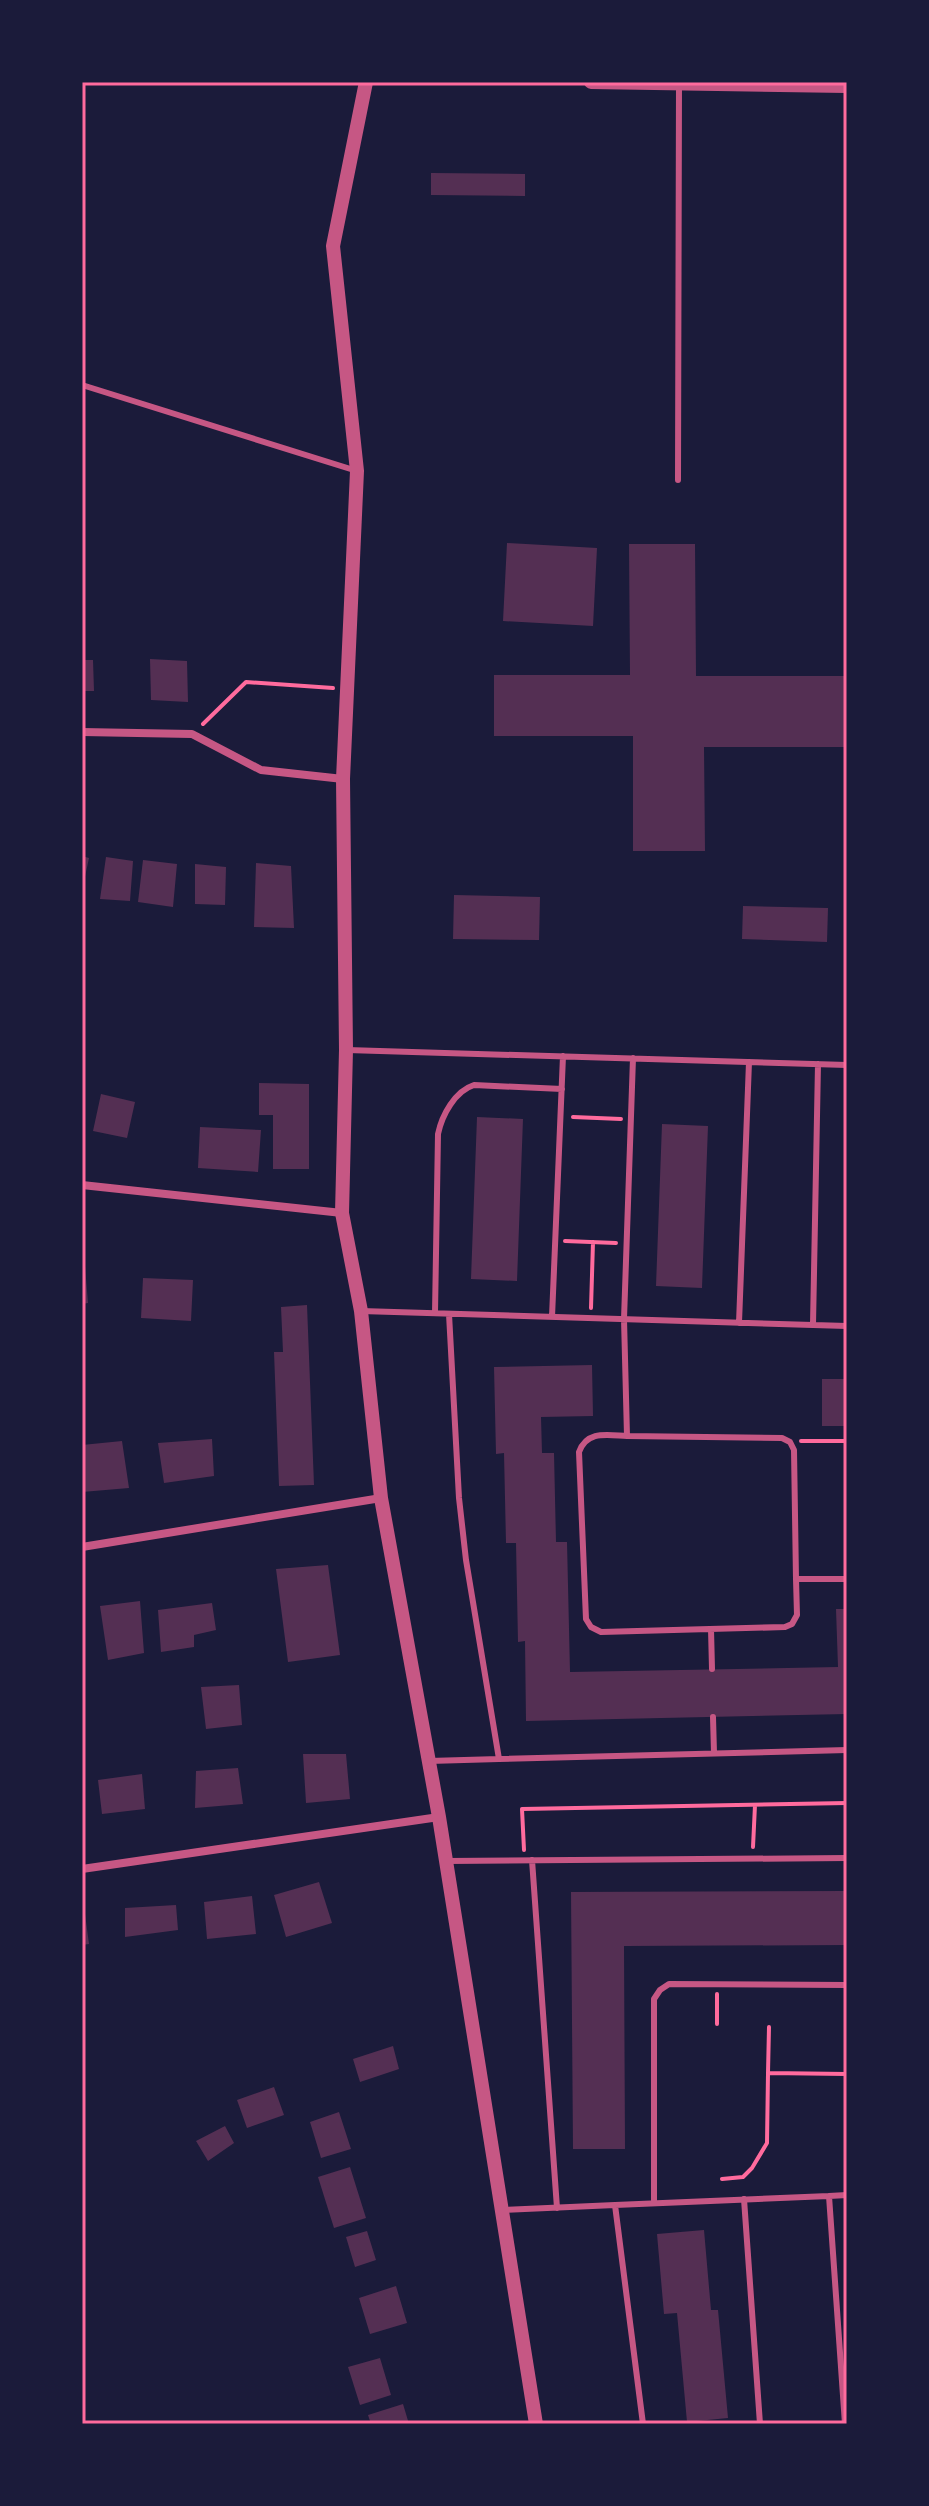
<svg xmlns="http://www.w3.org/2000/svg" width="929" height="2506" viewBox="0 0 929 2506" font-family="'Source Serif 4',serif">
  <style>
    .building { fill: #542f53 }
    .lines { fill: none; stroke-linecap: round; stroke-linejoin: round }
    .path { stroke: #ff6b9d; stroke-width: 4 }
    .service { stroke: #c65784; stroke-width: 6 }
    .minor { stroke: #c65784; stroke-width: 8 }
    .tertiary { stroke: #c65784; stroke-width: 14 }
    .neatline { fill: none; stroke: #ff6b9d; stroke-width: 3 }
  </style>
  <rect width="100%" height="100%" fill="#1b1b3a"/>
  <path class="building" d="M 431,173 L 525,174 L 525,196 L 431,195 Z
    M 507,543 L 597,548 L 593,626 L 503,621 Z
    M 629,544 L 695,544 L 696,676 L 845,676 L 846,747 L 704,747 L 705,851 L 633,851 L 633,736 L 494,736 L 494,675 L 630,675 Z
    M 150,659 L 187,661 L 188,702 L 151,700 Z
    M 82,660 L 93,660 L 94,691 L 82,691 Z
    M 82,856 L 89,858 L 83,886 L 82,886 Z
    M 106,857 L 133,861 L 130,901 L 100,899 Z
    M 143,860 L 177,864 L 173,907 L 138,902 Z
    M 256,863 L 291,866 L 294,928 L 254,927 Z
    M 195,864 L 226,867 L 225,905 L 195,904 Z
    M 454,895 L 540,897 L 539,940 L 453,939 Z
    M 743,906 L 828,908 L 827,942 L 742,939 Z
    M 259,1083 L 309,1084 L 309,1169 L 273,1169 L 273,1115 L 259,1115 Z
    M 101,1094 L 135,1102 L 127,1138 L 93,1131 Z
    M 477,1117 L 523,1119 L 517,1281 L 471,1279 Z
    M 662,1124 L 708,1126 L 702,1288 L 656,1286 Z
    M 200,1127 L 261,1130 L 258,1172 L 198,1168 Z
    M 82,1266 L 85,1266 L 88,1303 L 82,1304 Z
    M 143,1278 L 193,1280 L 191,1321 L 141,1318 Z
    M 307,1305 L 314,1485 L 279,1486 L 274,1352 L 283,1352 L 281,1307 Z
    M 592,1365 L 593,1416 L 541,1417 L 542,1453 L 554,1453 L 556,1542 L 567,1542 L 570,1672 L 838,1667 L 836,1609 L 847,1609 L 847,1714 L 526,1721 L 525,1641 L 518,1642 L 516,1543 L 506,1543 L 504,1453 L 496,1454 L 494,1367 Z
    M 822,1379 L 847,1379 L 847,1426 L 822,1426 Z
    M 212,1439 L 214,1476 L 164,1483 L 158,1443 Z
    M 122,1441 L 129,1488 L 82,1492 L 82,1445 Z
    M 328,1565 L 340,1655 L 288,1662 L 276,1569 Z
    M 140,1601 L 144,1653 L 108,1660 L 100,1606 Z
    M 212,1603 L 216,1630 L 194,1635 L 194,1647 L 161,1652 L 158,1610 Z
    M 239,1685 L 242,1725 L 206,1729 L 201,1687 Z
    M 303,1754 L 346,1754 L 350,1799 L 306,1803 Z
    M 238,1768 L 243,1804 L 195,1808 L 196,1771 Z
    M 142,1774 L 145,1809 L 102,1814 L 98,1780 Z
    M 319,1882 L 332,1923 L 286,1937 L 274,1895 Z
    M 847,1891 L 847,1945 L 624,1946 L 625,2149 L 573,2149 L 571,1892 Z
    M 252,1896 L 256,1934 L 207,1939 L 204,1902 Z
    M 176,1905 L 178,1930 L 125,1937 L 125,1908 Z
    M 82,1914 L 85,1914 L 89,1944 L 82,1945 Z
    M 393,2046 L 399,2069 L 360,2082 L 353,2059 Z
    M 274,2087 L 284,2115 L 247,2128 L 237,2100 Z
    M 339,2112 L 351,2149 L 321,2158 L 310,2122 Z
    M 225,2126 L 234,2143 L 208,2161 L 196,2141 Z
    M 350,2167 L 366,2218 L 334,2228 L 318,2177 Z
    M 704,2230 L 711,2310 L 718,2310 L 728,2418 L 687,2422 L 677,2313 L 664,2314 L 657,2234 Z
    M 367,2231 L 376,2260 L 355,2267 L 346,2237 Z
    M 396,2286 L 407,2323 L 370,2334 L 359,2298 Z
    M 380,2358 L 391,2395 L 360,2405 L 348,2367 Z
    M 403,2404 L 409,2424 L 371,2424 L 368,2415 Z"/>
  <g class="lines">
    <path class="path" d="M 203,724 L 246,682 L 333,688
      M 573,1117 L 621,1119
      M 565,1241 L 616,1243
      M 591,1308 L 593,1242
      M 801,1441 L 847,1441
      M 753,1847 L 755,1805
      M 524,1850 L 522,1809 L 847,1803
      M 717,1994 L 717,2024
      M 768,2073 L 769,2027
      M 722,2179 L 743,2177 L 752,2168 L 767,2143 L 768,2073 L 847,2074"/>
    <path class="service" d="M 82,385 L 357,471
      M 678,480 L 679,83
      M 347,1050 L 847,1065
      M 633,1058 L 624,1319 L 627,1436 L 782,1438 L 790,1442 L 794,1450 L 796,1579
      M 361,1311 L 847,1326
      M 435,1313 L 438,1134 C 442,1115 455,1091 474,1085 L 562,1089
      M 552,1317 L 563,1056
      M 739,1323 L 749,1062
      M 813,1325 L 818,1064
      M 627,1436 C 607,1435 587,1430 579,1452 L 586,1619 L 591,1627 L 601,1632 L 785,1627 L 792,1624 L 797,1615 L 796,1579 L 847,1579
      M 711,1629 L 712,1669
      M 713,1717 L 714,1753
      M 499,1759 L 847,1750
      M 429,1761 L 499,1759 L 466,1560 L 459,1498 L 449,1314
      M 532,1860 L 557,2208
      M 447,1861 L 847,1858
      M 829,2196 L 847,2195
      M 744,2199 L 760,2424
      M 654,2203 L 654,1999 L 660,1990 L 669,1984 L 847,1985
      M 615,2205 L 829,2196 L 845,2424
      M 503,2210 L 615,2205 L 643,2424"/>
    <path class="minor" d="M 82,732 L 192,734 L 261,770 L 343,779
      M 82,1185 L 342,1213
      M 82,1547 L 381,1498
      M 82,1869 L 439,1817"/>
    <path class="tertiary" d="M 366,82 L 333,246 L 357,471 L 343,779 L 346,1050 L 342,1213 L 361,1311 L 381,1498 L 439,1817 L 536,2424
      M 591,82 L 847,86"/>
  </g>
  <rect width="929" height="2506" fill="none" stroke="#1b1b3a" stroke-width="168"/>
  <rect x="84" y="84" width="761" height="2338" class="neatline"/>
</svg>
